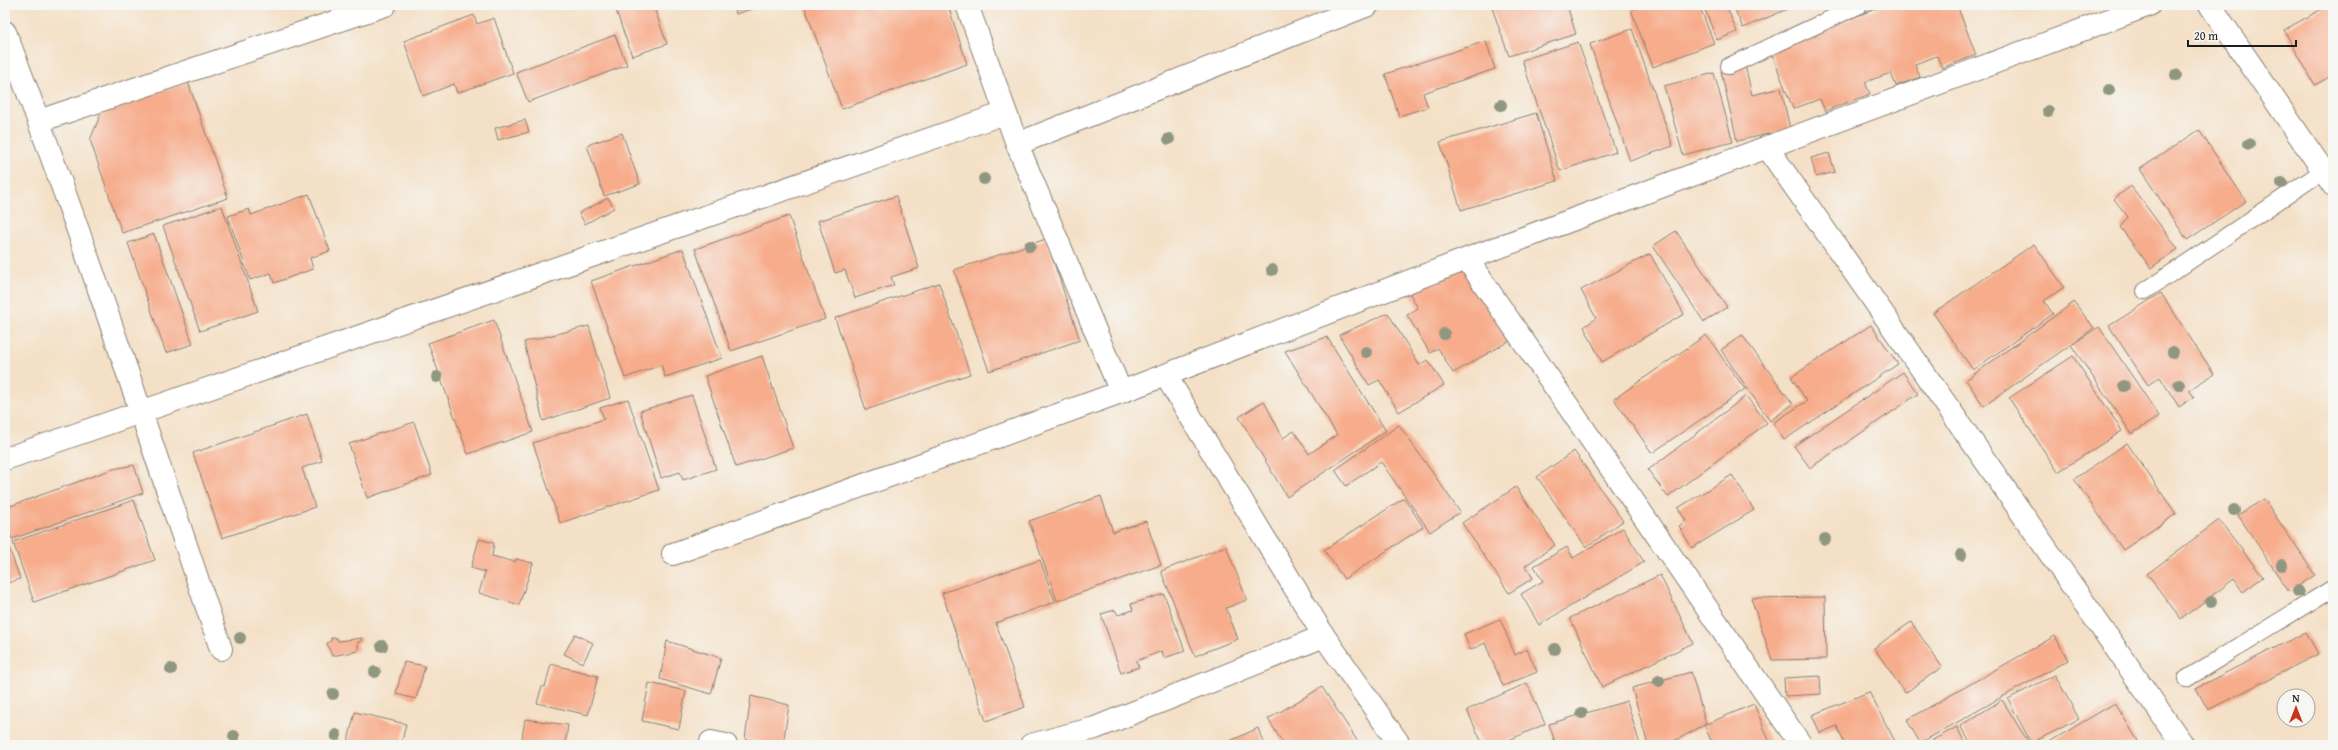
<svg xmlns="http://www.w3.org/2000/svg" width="2338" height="750" viewBox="0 0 2338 750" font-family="'Gentium Book Plus',serif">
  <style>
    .building { fill: #f7ac8b }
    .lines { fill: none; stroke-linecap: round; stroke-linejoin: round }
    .service-casing { stroke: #887e71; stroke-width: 18 }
    .minor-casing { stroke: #887e71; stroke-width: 24 }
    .secondary-casing { stroke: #887e71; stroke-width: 24 }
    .service { stroke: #fff; stroke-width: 16 }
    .minor { stroke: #fff; stroke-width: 22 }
    .secondary { stroke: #fff; stroke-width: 22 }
    .tree { fill: #909780 }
  </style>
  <rect width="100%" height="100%" fill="#f6f6f2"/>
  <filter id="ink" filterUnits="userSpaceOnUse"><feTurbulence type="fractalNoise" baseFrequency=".025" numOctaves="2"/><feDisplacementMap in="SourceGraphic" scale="8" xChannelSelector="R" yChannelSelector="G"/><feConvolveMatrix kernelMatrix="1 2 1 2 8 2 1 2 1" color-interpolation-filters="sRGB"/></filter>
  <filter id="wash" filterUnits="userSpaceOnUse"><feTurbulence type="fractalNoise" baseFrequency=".012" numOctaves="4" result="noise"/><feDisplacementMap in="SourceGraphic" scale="16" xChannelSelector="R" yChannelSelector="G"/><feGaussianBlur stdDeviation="0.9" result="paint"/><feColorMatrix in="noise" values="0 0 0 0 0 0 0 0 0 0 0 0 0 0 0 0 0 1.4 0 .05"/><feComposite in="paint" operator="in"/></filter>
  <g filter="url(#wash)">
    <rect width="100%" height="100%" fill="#f4e0c6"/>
    <g id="blocks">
      <path class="building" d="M 614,5 L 653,5 L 667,44 L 632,56 Z
        M 733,5 L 764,5 L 736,14 Z
        M 804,5 L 948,5 L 967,64 L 842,109 Z
        M 1491,5 L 1567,5 L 1576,34 L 1509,56 Z
        M 1644,5 L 1699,5 L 1714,43 L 1653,67 L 1631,10 Z
        M 1703,5 L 1726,5 L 1737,32 L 1717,40 Z
        M 1733,5 L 1797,5 L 1743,28 Z
        M 1886,5 L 1957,5 L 1976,55 L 1942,68 L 1937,56 L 1915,64 L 1920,77 L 1896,86 L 1891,73 L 1865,82 L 1870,94 L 1825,111 L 1820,99 L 1793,109 L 1770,49 Z
        M 2329,5 L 2333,8 L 2333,75 L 2315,85 L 2284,30 Z
        M 474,15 L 477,24 L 494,18 L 513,73 L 457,93 L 454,84 L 423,96 L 404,41 Z
        M 1632,29 L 1673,146 L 1630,161 L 1590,44 Z
        M 615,35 L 627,65 L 528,102 L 516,72 Z
        M 1486,41 L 1495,69 L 1423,93 L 1428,107 L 1399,116 L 1385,74 Z
        M 1578,42 L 1616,152 L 1560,171 L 1522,60 Z
        M 1745,65 L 1752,95 L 1781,88 L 1790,129 L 1737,141 L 1721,71 Z
        M 1714,73 L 1733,142 L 1683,155 L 1664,86 Z
        M 188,82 L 228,198 L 122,233 L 90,140 L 102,111 Z
        M 1536,113 L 1557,181 L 1461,210 L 1440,142 Z
        M 525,120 L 529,132 L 498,140 L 495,128 Z
        M 2199,130 L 2246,201 L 2187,240 L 2140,169 Z
        M 622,133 L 640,184 L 604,196 L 587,145 Z
        M 1829,153 L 1835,172 L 1816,177 L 1811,158 Z
        M 2131,186 L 2178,249 L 2151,268 L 2120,227 L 2128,217 L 2114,199 Z
        M 309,194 L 330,251 L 310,258 L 313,269 L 274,283 L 271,273 L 250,280 L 228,216 L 249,209 L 251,215 Z
        M 896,196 L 919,268 L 891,277 L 894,285 L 855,298 L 845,270 L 835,273 L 818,221 Z
        M 608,198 L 614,208 L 585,224 L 579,213 Z
        M 222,206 L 258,311 L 200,331 L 163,226 Z
        M 789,216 L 825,319 L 731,351 L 695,249 Z
        M 1676,231 L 1727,307 L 1704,322 L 1653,246 Z
        M 154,234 L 193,344 L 166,353 L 128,243 Z
        M 1046,239 L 1080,340 L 989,371 L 954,270 Z
        M 2034,244 L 2064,287 L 2044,301 L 2053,314 L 1973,370 L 1933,313 Z
        M 683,249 L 722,358 L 665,377 L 661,365 L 625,378 L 591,281 Z
        M 1650,254 L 1684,314 L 1602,362 L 1584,327 L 1596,318 L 1581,290 Z
        M 1465,264 L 1511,340 L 1453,373 L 1438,348 L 1430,353 L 1407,315 L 1418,308 L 1407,289 Z
        M 939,283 L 970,374 L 866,410 L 835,318 Z
        M 2161,293 L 2214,374 L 2189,390 L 2194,397 L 2179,407 L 2160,377 L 2148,385 L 2109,326 Z
        M 2074,302 L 2094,328 L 1984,406 L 1966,380 Z
        M 1388,313 L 1419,365 L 1428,360 L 1444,385 L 1399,412 L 1379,380 L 1369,385 L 1339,335 Z
        M 494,320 L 533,432 L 468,454 L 428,343 Z
        M 1871,325 L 1898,364 L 1784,440 L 1773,423 L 1807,401 L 1791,377 Z
        M 589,326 L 610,398 L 543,421 L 524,342 Z
        M 2099,327 L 2159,416 L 2132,434 L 2071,345 Z
        M 1706,335 L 1745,389 L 1652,453 L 1614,399 Z
        M 1742,335 L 1793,404 L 1770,421 L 1721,350 Z
        M 1327,337 L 1386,431 L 1287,497 L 1239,417 L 1264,401 L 1283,438 L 1294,431 L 1309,454 L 1337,435 L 1285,351 Z
        M 762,356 L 793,448 L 736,467 L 705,376 Z
        M 2073,356 L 2122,431 L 2058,472 L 2009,398 Z
        M 1903,372 L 1918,394 L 1810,468 L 1794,446 Z
        M 692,395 L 716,469 L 683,480 L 680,472 L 661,478 L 640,411 Z
        M 1746,396 L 1767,423 L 1668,497 L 1648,470 Z
        M 628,399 L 659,490 L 560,523 L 533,443 L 604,419 L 600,408 Z
        M 307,414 L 322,461 L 302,468 L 315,507 L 222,538 L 193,453 Z
        M 414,422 L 432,475 L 367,498 L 349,444 Z
        M 1399,425 L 1460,512 L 1430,532 L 1381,462 L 1346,486 L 1335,470 Z
        M 2127,443 L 2176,514 L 2123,550 L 2074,479 Z
        M 1574,451 L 1623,521 L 1586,547 L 1537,477 Z
        M 134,465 L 143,493 L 12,539 L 5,518 L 5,508 L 113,469 Z
        M 1732,475 L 1754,510 L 1692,548 L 1679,526 L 1686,521 L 1678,508 Z
        M 1516,487 L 1555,545 L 1525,566 L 1533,578 L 1509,593 L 1462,523 Z
        M 1101,496 L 1113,532 L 1146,521 L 1161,565 L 1057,601 L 1029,521 Z
        M 1404,498 L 1423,527 L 1344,579 L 1324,550 Z
        M 2264,499 L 2315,575 L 2289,592 L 2238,515 Z
        M 134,500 L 155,560 L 34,602 L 13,542 Z
        M 2219,520 L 2263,577 L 2243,592 L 2234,579 L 2181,619 L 2147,574 Z
        M 1623,528 L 1644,562 L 1539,625 L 1521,594 L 1543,581 L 1534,566 L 1567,547 L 1573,558 Z
        M 5,536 L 20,579 L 5,584 Z
        M 479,539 L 494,543 L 492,556 L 515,562 L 516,559 L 533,563 L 519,605 L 479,593 L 485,572 L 471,568 Z
        M 1226,546 L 1247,600 L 1226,608 L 1238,639 L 1195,656 L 1161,571 Z
        M 1040,560 L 1055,602 L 996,623 L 1025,707 L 986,721 L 942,593 Z
        M 1660,575 L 1693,643 L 1602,687 L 1570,618 Z
        M 1164,594 L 1185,651 L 1164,658 L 1162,651 L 1136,661 L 1139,667 L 1121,673 L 1101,614 L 1115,610 L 1118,615 L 1133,610 L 1131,604 Z
        M 1825,597 L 1826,659 L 1772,660 L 1751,598 Z
        M 1500,619 L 1515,655 L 1527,649 L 1537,672 L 1503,686 L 1485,643 L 1470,650 L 1464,634 Z
        M 1911,622 L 1942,667 L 1905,693 L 1874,648 Z
        M 2306,632 L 2318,654 L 2208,710 L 2196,688 Z
        M 575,634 L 593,643 L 583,663 L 564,654 Z
        M 2055,636 L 2068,660 L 1920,743 L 1907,720 Z
        M 331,638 L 337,638 L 338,641 L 362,638 L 361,642 L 358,642 L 358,651 L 332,656 L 327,643 L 331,641 Z
        M 667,641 L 721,658 L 711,694 L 660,679 Z
        M 404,662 L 425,666 L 416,699 L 396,694 Z
        M 551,664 L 598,676 L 588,715 L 537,703 L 542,686 L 545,687 Z
        M 1691,672 L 1706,724 L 1667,745 L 1648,745 L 1632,688 Z
        M 2055,675 L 2079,719 L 2031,743 L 2008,699 Z
        M 1820,676 L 1821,694 L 1785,696 L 1784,678 Z
        M 649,683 L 686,691 L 679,729 L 642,721 Z
        M 1527,683 L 1545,724 L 1498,745 L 1483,745 L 1467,710 Z
        M 1322,687 L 1360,745 L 1284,745 L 1268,719 Z
        M 1869,692 L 1897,745 L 1845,745 L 1837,726 L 1820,733 L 1812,715 Z
        M 751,696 L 789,705 L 783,745 L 745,739 Z
        M 2002,700 L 2029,743 L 1972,745 L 1960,726 Z
        M 1627,701 L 1640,745 L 1556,745 L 1549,724 Z
        M 2115,703 L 2138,741 L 2131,745 L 2044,745 Z
        M 1754,704 L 1771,745 L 1713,745 L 1704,725 Z
        M 355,712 L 406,724 L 401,745 L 347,745 Z
        M 525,719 L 568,725 L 565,745 L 521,745 Z
        M 1957,727 L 1966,745 L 1923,745 Z
        M 1258,728 L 1264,745 L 1222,745 Z"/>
    </g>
  </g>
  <g filter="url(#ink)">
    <use href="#blocks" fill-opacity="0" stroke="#887e71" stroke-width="1"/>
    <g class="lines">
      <defs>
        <path id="service" d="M 1729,66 L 1860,5
          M 2145,291 L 2323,171
          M 2186,679 L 2333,588"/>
        <path id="minor" d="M 967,5 L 1017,144 L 1121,392
          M 5,32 C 83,235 151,442 221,649
          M 39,121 L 385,5
          M 1017,144 L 1368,5
          M 1767,147 L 2183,745
          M 1467,259 L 1801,745
          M 1166,376 L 1324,636 L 1400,745
          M 5,459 L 1005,113
          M 673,554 L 1121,392 L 1467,259 L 2149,5
          M 711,742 L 726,745
          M 1031,745 L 1095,728 L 1324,636"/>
        <path id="secondary" d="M 2210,5 L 2333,185"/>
      </defs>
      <use href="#service" class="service-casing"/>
      <use href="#minor" class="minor-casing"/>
      <use href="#secondary" class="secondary-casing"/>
      <use href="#service" class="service"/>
      <use href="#minor" class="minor"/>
      <use href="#secondary" class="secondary"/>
    </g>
    <g class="tree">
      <circle cx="2176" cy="75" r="6"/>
      <circle cx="2109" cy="90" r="6"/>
      <circle cx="1501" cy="105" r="6"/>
      <circle cx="2048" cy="111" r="6"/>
      <circle cx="1169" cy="139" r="6"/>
      <circle cx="2249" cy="144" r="6"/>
      <circle cx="984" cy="179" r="6"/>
      <circle cx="2282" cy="183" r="6"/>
      <circle cx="1030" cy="246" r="6"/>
      <circle cx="1272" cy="270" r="6"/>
      <circle cx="1444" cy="334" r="6"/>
      <circle cx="1366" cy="352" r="6"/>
      <circle cx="2173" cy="352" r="6"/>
      <circle cx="437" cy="377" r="6"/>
      <circle cx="2179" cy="385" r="6"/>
      <circle cx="2124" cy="386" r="6"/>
      <circle cx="2234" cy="510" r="6"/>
      <circle cx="1825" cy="539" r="6"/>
      <circle cx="1961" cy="555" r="6"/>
      <circle cx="2282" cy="565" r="6"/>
      <circle cx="2298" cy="591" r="6"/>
      <circle cx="2211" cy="602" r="6"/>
      <circle cx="240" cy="638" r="6"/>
      <circle cx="382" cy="646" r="6"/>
      <circle cx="1555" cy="649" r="6"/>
      <circle cx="171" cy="669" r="6"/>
      <circle cx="375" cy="672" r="6"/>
      <circle cx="1659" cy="681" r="6"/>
      <circle cx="333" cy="694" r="6"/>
      <circle cx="1582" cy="713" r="6"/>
      <circle cx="336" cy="735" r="6"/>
      <circle cx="234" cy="736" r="6"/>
    </g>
  </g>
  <rect width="2338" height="750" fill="none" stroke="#f6f6f2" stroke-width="20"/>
  <g transform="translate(2296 708)"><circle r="19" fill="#f6f6f2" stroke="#9f9f9c"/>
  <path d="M0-3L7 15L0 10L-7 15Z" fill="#c8321e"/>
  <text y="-6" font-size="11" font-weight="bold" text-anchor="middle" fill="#1c1c1c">N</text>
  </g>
  <path d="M2188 40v6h108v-6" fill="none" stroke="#1c1c1c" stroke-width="2"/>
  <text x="2194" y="40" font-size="12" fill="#1c1c1c" stroke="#f6f6f2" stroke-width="3" paint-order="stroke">20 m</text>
</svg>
